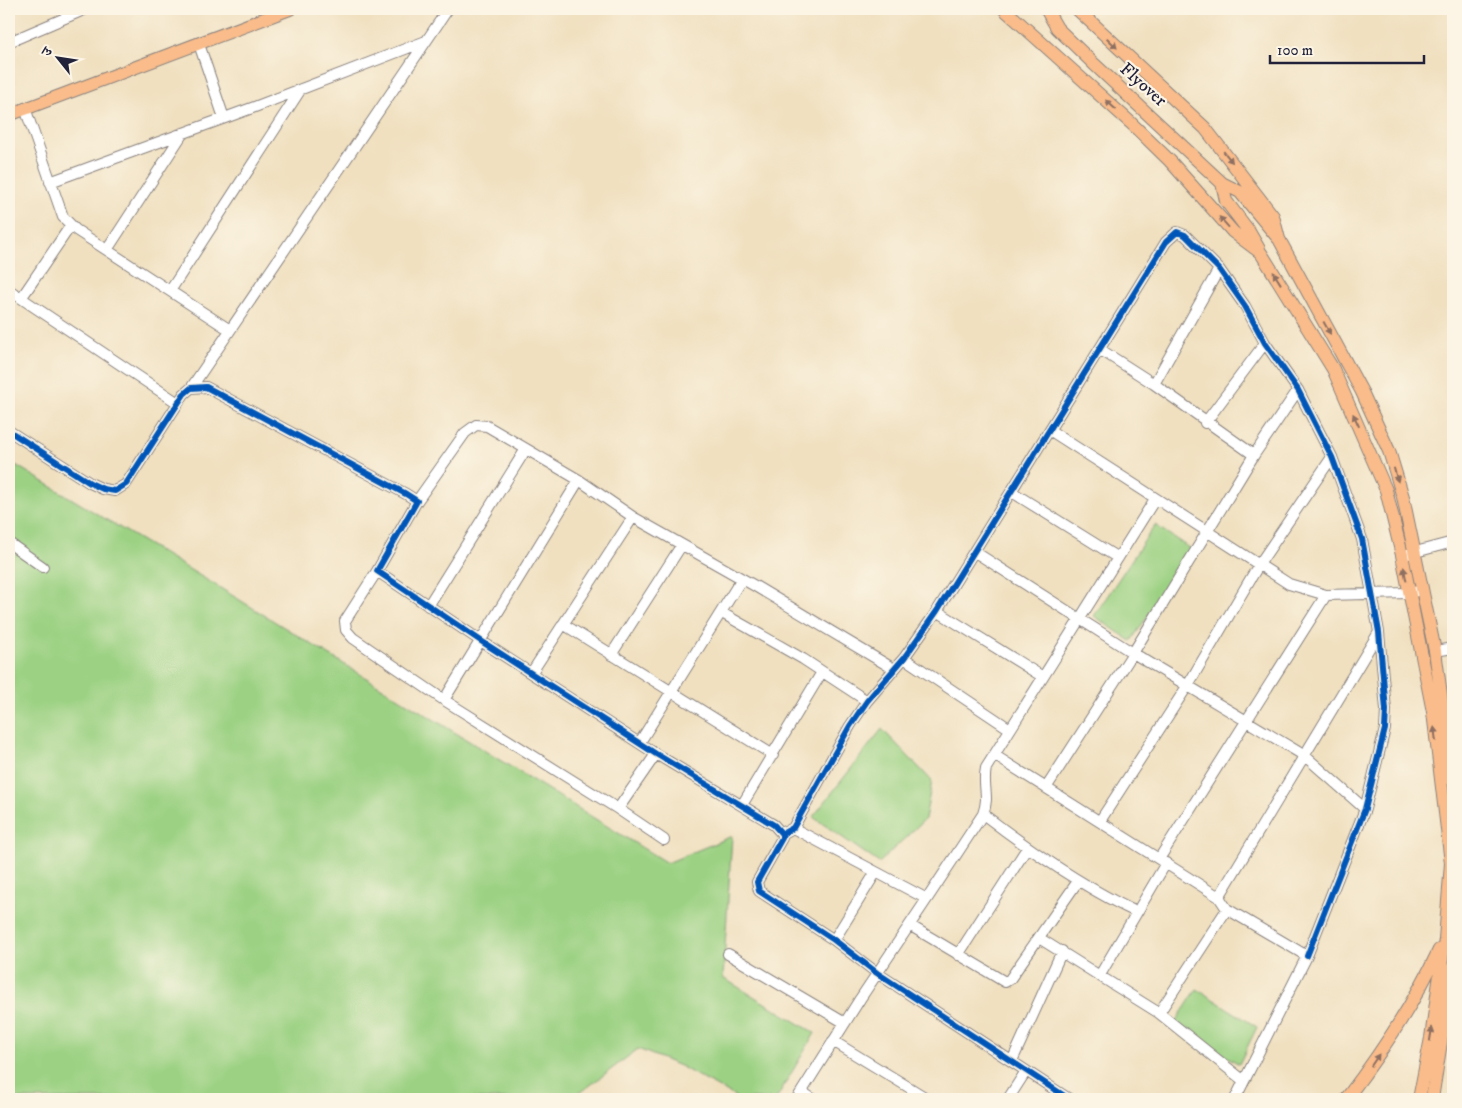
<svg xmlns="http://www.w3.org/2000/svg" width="1462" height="1108" viewBox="0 0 1462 1108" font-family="'IM FELL DW Pica','Noto Serif Devanagari',serif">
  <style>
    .green { fill: #9cd183; stroke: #5f7a5f }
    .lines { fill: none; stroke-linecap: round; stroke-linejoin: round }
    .minor-casing { stroke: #89817e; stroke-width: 12 }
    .major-casing { stroke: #89817e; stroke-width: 14 }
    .minor { stroke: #fff; stroke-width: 10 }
    .major { stroke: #f9bc8a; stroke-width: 12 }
    .cycleway-casing { stroke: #fcf5e5; stroke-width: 9 }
    .cycleway { stroke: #0057b8; stroke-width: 6 }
    .oneway { fill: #8e6f62 }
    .labels { text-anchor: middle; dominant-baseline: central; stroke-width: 4.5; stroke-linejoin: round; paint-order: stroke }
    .street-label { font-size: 18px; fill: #22223b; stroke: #fcf5e5 }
  </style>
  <rect width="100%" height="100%" fill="#fcf5e5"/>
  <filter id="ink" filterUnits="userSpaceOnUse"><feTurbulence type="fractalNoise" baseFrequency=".02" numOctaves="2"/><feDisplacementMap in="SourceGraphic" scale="10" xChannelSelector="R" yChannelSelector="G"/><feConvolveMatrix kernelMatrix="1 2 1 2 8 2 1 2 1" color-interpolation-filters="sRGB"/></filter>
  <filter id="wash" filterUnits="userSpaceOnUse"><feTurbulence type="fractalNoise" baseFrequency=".0096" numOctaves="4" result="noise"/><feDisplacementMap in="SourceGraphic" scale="20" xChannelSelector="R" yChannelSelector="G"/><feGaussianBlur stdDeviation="1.12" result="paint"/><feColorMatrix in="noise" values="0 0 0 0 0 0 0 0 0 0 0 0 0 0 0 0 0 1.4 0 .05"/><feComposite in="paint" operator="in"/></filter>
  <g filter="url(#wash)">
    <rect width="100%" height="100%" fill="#f0e0c0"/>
    <path class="green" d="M 9,461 L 217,586 L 667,863 L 732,836 L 723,978 L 815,1033 L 776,1099 L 739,1099 L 680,1066 L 638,1049 L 572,1099 L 9,1099 Z
      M 1155,525 L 1192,550 L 1131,641 L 1094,616 Z
      M 882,729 L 932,781 L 925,819 L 879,863 L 813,817 Z
      M 1197,989 L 1257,1027 L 1239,1064 L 1174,1024 Z"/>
  </g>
  <g filter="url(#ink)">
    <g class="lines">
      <defs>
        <path id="minor" d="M 9,42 L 86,9
          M 199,44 L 224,118
          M 25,108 L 63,217 L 76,230 L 230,330
          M 50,182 L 252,108 L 426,41
          M 107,250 L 183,133
          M 9,290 L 178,403
          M 170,291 L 301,89
          M 22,297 L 71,225
          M 1101,350 L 1154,384 L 1254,455
          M 1154,384 L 1219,269
          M 191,388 L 448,9
          M 1205,423 L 1265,343
          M 9,431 L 90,483 L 103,489 L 115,491 L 126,484 L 184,394 L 191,388 L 206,387 L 406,494 L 417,501 L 377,571 L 481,641 L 656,754 L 774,825 L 782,834 L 782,838 L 757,882 L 759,891 L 834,940 L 877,973 L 1069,1099
          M 1051,431 L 1289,584 L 1326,595 L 1409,593 L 1422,590
          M 1012,492 L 1118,558
          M 417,501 L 465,433 L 476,425 L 487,426 L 579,480 L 633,517 L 755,586 L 894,669
          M 9,543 L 43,567
          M 975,552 L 1133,653 L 1305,756 L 1365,809
          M 1408,554 L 1453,542
          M 377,571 L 345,621 L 346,630 L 353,638 L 444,700 L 618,809 L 656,754
          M 428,606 L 526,449
          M 937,611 L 1043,677
          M 722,613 L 803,659 L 867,701
          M 563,624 L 773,755
          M 1435,651 L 1453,648
          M 611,655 L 681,546
          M 904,658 L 1010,729
          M 532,672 L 633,517
          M 444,700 L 579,480
          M 640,742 L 741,580
          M 994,755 L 1219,897 L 1227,909 L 1307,956 L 1235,1099
          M 1046,788 L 1133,653 L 1254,455 L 1298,390
          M 742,805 L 822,672
          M 618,809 L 664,840
          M 983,814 C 1031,851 1081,886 1136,912
          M 1100,821 L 1188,685 L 1258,566 L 1332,457
          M 793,828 L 876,872 L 834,940
          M 782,834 L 793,828 L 850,726 L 867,701 L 904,658 L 937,611 L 1166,242 L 1177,232 L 1185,235 L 1219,269 L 1245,306 L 1265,343 L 1298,390 L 1332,457 L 1362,539 L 1379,632 L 1386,710 L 1385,729 L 1365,809 L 1307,956
          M 1159,859 L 1326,595
          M 1219,897 L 1379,632
          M 927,899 L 983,814 C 990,795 982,787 986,768 L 1155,499
          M 911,926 L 1005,982 L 1010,979 L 1078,881
          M 1039,938 L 1159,1013 L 1244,1081
          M 728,954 L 845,1023
          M 958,955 L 1027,848
          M 1100,975 L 1166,863
          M 1159,1013 L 1227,909
          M 833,1041 L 928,1099
          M 1012,1061 L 1062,951
          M 802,1092 L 813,1099
          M 797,1099 L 860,999 L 927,899 L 876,872
          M 1008,1099 L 1026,1071"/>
        <path id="major" d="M 1004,9 L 1131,123 L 1170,161 L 1233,232 L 1261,253 L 1333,369 L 1386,490 L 1402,555 L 1433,712 L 1451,863 L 1445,939 L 1431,1038 L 1419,1099
          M 1046,9 L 1057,28 L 1094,64 L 1222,183 L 1240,192 L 1278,238
          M 1077,9 L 1205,128 L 1273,216 L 1279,239 L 1362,392 L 1389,451 L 1403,497 L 1435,651 L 1453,781
          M 9,115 L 290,9
          M 1222,183 L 1226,201 L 1248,230 L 1259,249
          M 1346,1099 C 1382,1052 1414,1004 1439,950
          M 1432,1099 L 1453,967"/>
      </defs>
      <use href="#minor" class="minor-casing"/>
      <use href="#major" class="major-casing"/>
      <use href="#minor" class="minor"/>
      <use href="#major" class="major"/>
      <defs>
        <path id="cycleway" d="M 9,431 L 90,483 L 103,489 L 115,491 L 126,484 L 184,394 L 191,388 L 206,387 L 406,494 L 417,501 L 377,571 L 481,641 L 656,754 L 774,825 L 782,834 L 782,838 L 757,882 L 759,891 L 834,940 L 877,973 L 1069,1099
          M 782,834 L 793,828 L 850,726 L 867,701 L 904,658 L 937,611 L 1166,242 L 1177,232 L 1185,235 L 1219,269 L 1245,306 L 1265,343 L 1298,390 L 1332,457 L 1362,539 L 1379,632 L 1386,710 L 1385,729 L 1365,809 L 1307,956"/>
      </defs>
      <use href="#cycleway" class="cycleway-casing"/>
      <use href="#cycleway" class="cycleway"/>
    </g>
    <defs><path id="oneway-solid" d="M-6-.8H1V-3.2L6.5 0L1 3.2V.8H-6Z" transform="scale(1.25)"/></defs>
    <g class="oneway">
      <use href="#oneway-solid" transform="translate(1112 43) rotate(45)"/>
      <use href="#oneway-solid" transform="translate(1111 105) rotate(-138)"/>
      <use href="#oneway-solid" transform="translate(1228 157) rotate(51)"/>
      <use href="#oneway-solid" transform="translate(1224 222) rotate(-132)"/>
      <use href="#oneway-solid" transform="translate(1277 278) rotate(-122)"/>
      <use href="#oneway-solid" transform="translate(1327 328) rotate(61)"/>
      <use href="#oneway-solid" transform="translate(1356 420) rotate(-115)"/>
      <use href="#oneway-solid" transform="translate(1396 475) rotate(73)"/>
      <use href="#oneway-solid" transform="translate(1405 574) rotate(-101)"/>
      <use href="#oneway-solid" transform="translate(1435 734) rotate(-97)"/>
      <use href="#oneway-solid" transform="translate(1431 1034) rotate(-81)"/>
      <use href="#oneway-solid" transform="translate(1375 1060) rotate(-56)"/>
    </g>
  </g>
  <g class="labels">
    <g class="street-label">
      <text transform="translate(1143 85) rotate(42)">Flyover</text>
    </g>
  </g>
  <rect width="1462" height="1108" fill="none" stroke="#fcf5e5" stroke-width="30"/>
  <g transform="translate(58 58) rotate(300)" stroke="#fcf5e5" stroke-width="4" paint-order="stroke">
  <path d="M0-4L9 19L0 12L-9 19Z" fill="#22223b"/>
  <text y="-8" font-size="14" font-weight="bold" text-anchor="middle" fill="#22223b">उ</text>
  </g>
  <path d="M1270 55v8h154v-8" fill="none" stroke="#22223b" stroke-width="2.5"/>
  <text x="1277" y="55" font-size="15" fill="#22223b" stroke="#fcf5e5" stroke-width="4" paint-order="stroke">100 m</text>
</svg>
